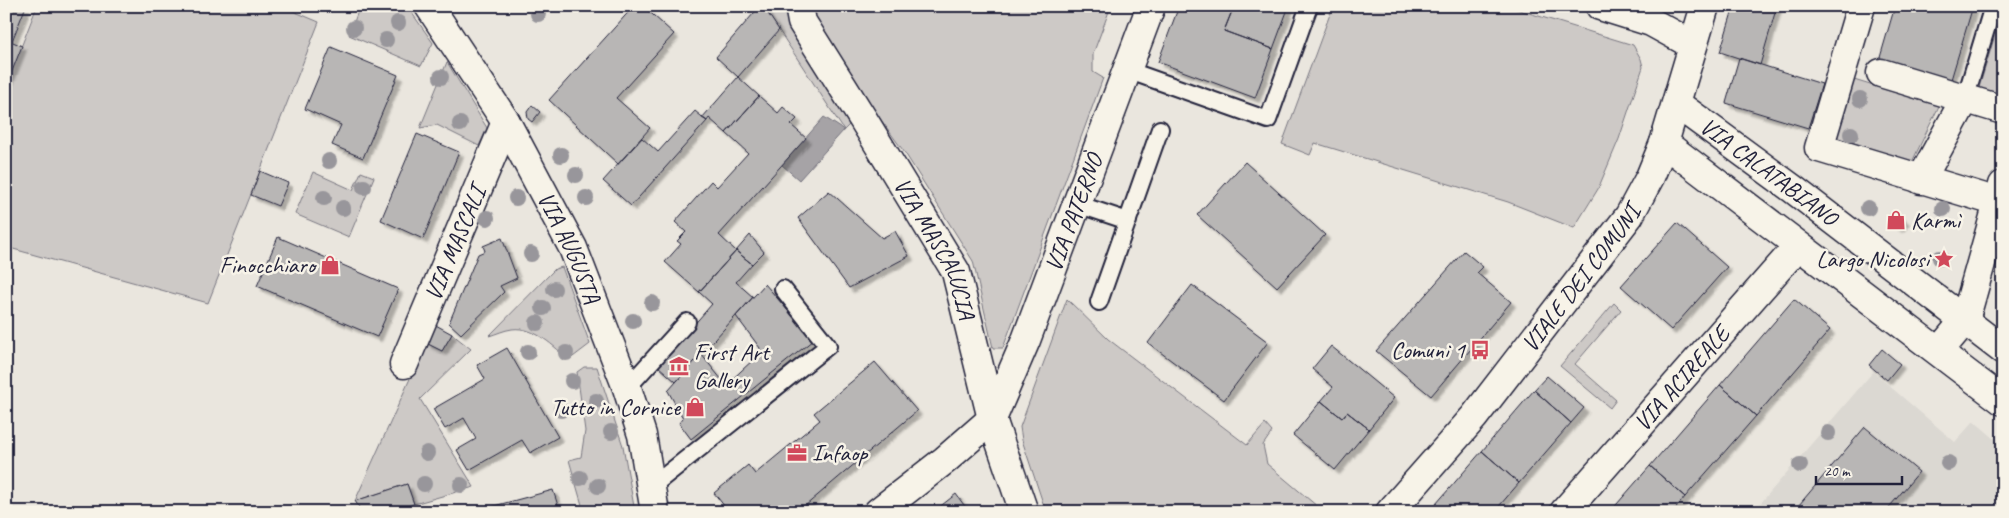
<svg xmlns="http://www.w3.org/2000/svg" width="2009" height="518" viewBox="0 0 2009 518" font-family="Caveat,sans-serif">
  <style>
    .built { fill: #dbd8d2 }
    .green { fill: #cdc9c6; stroke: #787680 }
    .water { fill: #a6a3a6; stroke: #716f7b }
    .building { fill: #b8b6b5; stroke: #22223b; filter: url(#shadow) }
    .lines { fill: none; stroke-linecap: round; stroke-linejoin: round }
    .service-casing { stroke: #22223b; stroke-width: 20 }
    .minor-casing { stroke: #22223b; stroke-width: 31 }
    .tertiary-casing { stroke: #22223b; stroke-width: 31 }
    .secondary-casing { stroke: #22223b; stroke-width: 31 }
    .service { stroke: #f7f3e8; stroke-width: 16 }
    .minor { stroke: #f7f3e8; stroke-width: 28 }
    .tertiary { stroke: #f7f3e8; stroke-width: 28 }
    .secondary { stroke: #f7f3e8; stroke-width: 28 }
    .tree { fill: #98969b }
    .labels { text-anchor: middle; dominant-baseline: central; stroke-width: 5; stroke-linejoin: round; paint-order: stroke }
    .street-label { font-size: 24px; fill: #22223b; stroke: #f7f3e8 }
    .poi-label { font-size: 24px; fill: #22223b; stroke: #f7f3e8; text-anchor: end }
  </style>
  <defs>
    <filter id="shadow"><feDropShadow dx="4.5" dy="4.5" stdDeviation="1" flood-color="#0004"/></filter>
  </defs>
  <rect width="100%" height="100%" fill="#eae6de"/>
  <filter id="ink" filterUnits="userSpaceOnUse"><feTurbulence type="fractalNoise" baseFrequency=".02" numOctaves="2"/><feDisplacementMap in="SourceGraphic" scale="10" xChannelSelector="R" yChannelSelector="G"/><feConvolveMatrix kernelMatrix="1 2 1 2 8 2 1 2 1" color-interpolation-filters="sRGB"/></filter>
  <g filter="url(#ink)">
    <path class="built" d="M 1873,372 L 1955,442 L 1974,421 L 2003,446 L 2003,512 L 1753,512 Z"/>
    <path class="green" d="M 37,6 L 281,6 L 319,22 L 208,303 L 6,247 L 6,86 Z
      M 360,6 L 407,6 L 433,43 L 421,66 L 349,35 Z
      M 763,6 L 792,6 L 852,122 L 844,130 Z
      M 807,6 L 1111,6 L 1093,54 L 1093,72 L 1103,78 L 1003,348 L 993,348 L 973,261 L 905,153 L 815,29 Z
      M 1333,6 L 1506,6 L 1633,45 L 1641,59 L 1643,67 L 1619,139 L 1598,189 L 1574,228 L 1508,202 L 1315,143 L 1310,155 L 1282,144 Z
      M 2003,9 L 2003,70 L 1995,97 L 1978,91 Z
      M 447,62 L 487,128 L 479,146 L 437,125 L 420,128 Z
      M 1854,80 L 1939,106 L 1912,162 L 1836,137 Z
      M 313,172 L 353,190 L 361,172 L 374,177 L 349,237 L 295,214 Z
      M 562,267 L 590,344 L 569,360 C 555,347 534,326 512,329 C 504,330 496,334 489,336 L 555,269 Z
      M 1067,299 L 1108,339 L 1247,445 L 1265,424 L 1272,432 L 1263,445 L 1267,464 L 1324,512 L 1046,512 L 1022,440 L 1020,427 Z
      M 1614,303 L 1621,310 L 1575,364 L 1616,400 L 1610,408 L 1560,366 Z
      M 452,334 L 471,349 L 420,399 L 474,487 L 414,504 L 407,484 L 355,501 L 426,343 L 442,351 Z
      M 584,367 L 597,367 L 623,446 L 635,512 L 584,512 L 569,460 L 581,457 L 585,431 L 577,372 Z"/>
    <path class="water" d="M 824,117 L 844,130 L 799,180 L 782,165 Z"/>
    <path class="building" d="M 6,6 L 26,6 L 12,41 L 6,39 Z
      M 634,6 L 643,6 L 674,34 L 616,98 L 650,128 L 618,164 L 549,100 Z
      M 760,6 L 763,6 L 779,30 L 738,77 L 716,57 Z
      M 1179,6 L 1234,6 L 1224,31 L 1273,49 L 1255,98 L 1158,62 Z
      M 1234,6 L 1289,6 L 1273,49 L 1224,31 Z
      M 1734,6 L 1777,6 L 1760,65 L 1720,52 Z
      M 1895,6 L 1973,6 L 1950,83 L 1879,61 Z
      M 6,39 L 22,46 L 8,81 L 6,80 Z
      M 331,47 L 398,75 L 363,158 L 332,145 L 341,125 L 305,109 Z
      M 1739,58 L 1822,84 L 1808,128 L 1726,103 Z
      M 738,77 L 759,96 L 726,133 L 709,118 L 707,121 L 702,118 Z
      M 759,96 L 778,113 L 783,107 L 797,119 L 791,125 L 806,138 L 719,235 L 736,251 L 699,292 L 665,262 L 681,244 L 677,241 L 686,232 L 675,222 L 711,181 L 717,187 L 748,153 L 726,133 Z
      M 532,105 L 540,112 L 532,122 L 528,119 L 527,112 Z
      M 695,111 L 707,121 L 631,206 L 603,181 L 642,138 L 658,152 Z
      M 417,134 L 459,152 L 423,239 L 381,220 Z
      M 1245,162 L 1325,235 L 1277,287 L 1197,215 Z
      M 260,171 L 288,183 L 278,206 L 251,195 Z
      M 829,191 L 882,238 L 895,231 L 909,256 L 849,288 L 798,218 Z
      M 1893,211 L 1905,220 L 1898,228 L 1887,219 Z
      M 1677,223 L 1727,267 L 1671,330 L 1621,286 Z
      M 750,235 L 764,252 L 752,264 L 736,251 Z
      M 278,237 L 398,289 L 377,337 L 257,286 Z
      M 502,238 L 517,278 L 500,286 L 504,292 L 461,334 L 449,323 L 478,254 L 485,251 L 483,246 Z
      M 736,251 L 752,264 L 736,282 L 753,297 L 676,382 L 658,366 L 712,304 L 699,292 Z
      M 1464,251 L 1483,267 L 1477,273 L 1511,302 L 1431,396 L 1376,351 Z
      M 765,284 L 813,340 L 691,439 L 679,423 L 683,418 L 668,391 L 701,354 L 726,385 L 755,358 L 760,348 L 736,316 Z
      M 1192,285 L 1268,342 L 1224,400 L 1148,343 Z
      M 1794,299 L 1830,330 L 1756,416 L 1720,385 Z
      M 434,324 L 452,334 L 442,351 L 426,343 Z
      M 1331,346 L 1394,398 L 1369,429 L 1347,412 L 1342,418 L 1321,401 L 1333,387 L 1312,369 Z
      M 507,348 L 558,437 L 530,453 L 522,440 L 469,470 L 457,450 L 476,439 L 464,418 L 445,429 L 433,409 L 485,379 L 477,365 Z
      M 1882,349 L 1900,364 L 1887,380 L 1869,365 Z
      M 875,362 L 917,411 L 798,512 L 729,512 L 714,493 L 748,465 L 755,474 L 820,420 L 814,413 Z
      M 1547,376 L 1584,408 L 1571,423 L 1534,390 Z
      M 1720,385 L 1756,416 L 1685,497 L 1650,466 Z
      M 1534,390 L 1571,423 L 1519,483 L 1482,451 Z
      M 1321,401 L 1342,418 L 1347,412 L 1369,429 L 1335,470 L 1293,435 Z
      M 1865,427 L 1919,472 L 1885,512 L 1793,512 Z
      M 1482,451 L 1519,483 L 1494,512 L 1429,512 Z
      M 1650,466 L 1685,497 L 1673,512 L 1610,512 Z
      M 407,484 L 414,504 L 388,512 L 362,512 L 355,501 Z
      M 553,490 L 560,512 L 472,512 Z
      M 956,494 L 969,512 L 933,512 Z"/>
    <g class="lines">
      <defs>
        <path id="service" d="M 1127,70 L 1268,120 L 1309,6
          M 1965,99 L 1993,6
          M 1077,204 L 1128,221
          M 1099,302 L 1160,129
          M 627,388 L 687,322
          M 651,487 L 828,346 L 783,289"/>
        <g id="minor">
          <path id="s1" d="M 799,6 L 802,22 L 863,119 L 956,272 L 992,419 L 1024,512"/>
          <path d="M 1600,6 L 1651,22 L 1693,45"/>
          <path d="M 1861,6 L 1819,148 L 1998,202"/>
          <path d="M 1881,73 L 2003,110"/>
          <path d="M 1921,180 L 1965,99"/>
          <path d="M 1939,351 L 1965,320 L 2003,185"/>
          <path id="s2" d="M 404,364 L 506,122"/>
          <path id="s3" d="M 878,512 L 945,460 L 992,419 L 1026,340 L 1151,6"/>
          <path id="s4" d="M 1564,512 L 1798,246"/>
        </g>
        <g id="tertiary">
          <path id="s5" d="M 1677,104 L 1793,189 L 2003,350"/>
          <path d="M 1664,143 L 2003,401"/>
          <path id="s6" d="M 1390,512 L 1474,417 L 1629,216 L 1650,177 L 1664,143 L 1705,6"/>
        </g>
        <g id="secondary">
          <path id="s7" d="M 429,6 L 506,122 L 573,248 L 627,388 L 642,435 L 655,512"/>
        </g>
      </defs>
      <use href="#service" class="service-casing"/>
      <use href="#minor" class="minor-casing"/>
      <use href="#tertiary" class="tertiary-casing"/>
      <use href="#secondary" class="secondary-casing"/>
      <use href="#service" class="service"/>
      <use href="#minor" class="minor"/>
      <use href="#tertiary" class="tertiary"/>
      <use href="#secondary" class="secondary"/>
    </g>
    <g class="tree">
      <circle cx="538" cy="14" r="8"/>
      <circle cx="398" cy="23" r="8"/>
      <circle cx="354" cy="28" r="8"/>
      <circle cx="386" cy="40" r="8"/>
      <circle cx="441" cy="77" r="8"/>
      <circle cx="1860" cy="99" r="8"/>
      <circle cx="460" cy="124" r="8"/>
      <circle cx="1851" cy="134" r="8"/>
      <circle cx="561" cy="155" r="8"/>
      <circle cx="329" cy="161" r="8"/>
      <circle cx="576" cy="175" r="8"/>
      <circle cx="364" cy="187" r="8"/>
      <circle cx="324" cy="198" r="8"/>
      <circle cx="516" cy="198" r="8"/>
      <circle cx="586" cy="198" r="8"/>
      <circle cx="343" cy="208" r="8"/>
      <circle cx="1868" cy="208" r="8"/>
      <circle cx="1943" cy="209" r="8"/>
      <circle cx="487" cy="218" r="8"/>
      <circle cx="531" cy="254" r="8"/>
      <circle cx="1940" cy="258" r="8"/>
      <circle cx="554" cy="289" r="8"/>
      <circle cx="652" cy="303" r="8"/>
      <circle cx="543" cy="308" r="8"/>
      <circle cx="633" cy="321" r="8"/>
      <circle cx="537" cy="323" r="8"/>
      <circle cx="528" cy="352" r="8"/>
      <circle cx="566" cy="353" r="8"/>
      <circle cx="572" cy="381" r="8"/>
      <circle cx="596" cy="401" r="8"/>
      <circle cx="561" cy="410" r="8"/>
      <circle cx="611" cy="432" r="8"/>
      <circle cx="1828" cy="433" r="8"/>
      <circle cx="427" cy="453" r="8"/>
      <circle cx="1948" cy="463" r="8"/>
      <circle cx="1800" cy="465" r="8"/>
      <circle cx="580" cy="478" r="8"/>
      <circle cx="424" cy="484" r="8"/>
      <circle cx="461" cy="485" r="8"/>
      <circle cx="598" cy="486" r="8"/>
    </g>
  </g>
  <defs>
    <symbol id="shop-bare" viewBox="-9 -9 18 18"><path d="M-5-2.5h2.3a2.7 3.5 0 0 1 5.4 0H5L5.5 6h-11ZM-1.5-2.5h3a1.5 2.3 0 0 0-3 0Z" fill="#d1495b" stroke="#f7f3e8" stroke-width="2.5" paint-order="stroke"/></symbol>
    <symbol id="sight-bare" viewBox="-9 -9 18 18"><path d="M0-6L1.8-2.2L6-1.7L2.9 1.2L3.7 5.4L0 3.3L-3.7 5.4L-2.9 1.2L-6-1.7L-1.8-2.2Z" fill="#d1495b" stroke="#f7f3e8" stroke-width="2.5" paint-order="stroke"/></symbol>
    <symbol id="bus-bare" viewBox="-9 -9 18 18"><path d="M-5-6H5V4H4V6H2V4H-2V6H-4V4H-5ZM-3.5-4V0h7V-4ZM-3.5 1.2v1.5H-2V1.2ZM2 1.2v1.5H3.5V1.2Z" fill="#d1495b" stroke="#f7f3e8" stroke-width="2.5" paint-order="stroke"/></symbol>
    <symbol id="museum-bare" viewBox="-9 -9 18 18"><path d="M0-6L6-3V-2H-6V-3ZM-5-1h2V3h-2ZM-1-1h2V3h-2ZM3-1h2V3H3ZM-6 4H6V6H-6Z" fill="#d1495b" stroke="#f7f3e8" stroke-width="2.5" paint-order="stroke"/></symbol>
    <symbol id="office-bare" viewBox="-9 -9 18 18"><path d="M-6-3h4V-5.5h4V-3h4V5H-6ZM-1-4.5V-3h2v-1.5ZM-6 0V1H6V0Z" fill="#d1495b" stroke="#f7f3e8" stroke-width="2.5" paint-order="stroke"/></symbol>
  </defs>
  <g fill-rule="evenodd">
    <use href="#shop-bare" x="1882" y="206" width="28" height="28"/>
    <use href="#sight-bare" x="1930" y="245" width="28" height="28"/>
    <use href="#shop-bare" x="316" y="251" width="28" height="28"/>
    <use href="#bus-bare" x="1466" y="336" width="28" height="28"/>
    <use href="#museum-bare" x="665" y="352" width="28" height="28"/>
    <use href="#shop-bare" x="681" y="393" width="28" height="28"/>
    <use href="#office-bare" x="783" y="439" width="28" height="28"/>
  </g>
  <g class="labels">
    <g class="street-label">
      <text stroke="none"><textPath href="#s5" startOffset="114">VIA CALATABIANO</textPath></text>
      <text stroke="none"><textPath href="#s3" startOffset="369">VIA PATERNÒ</textPath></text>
      <text stroke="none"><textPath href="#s2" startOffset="131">VIA MASCALI</textPath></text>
      <text stroke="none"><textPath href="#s7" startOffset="280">VIA AUGUSTA</textPath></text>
      <text stroke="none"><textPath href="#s1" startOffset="280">VIA MASCALUCIA</textPath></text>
      <text stroke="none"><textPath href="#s6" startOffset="302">VIALE DEI COMUNI</textPath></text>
      <text stroke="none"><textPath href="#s4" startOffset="178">VIA ACIREALE</textPath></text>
    </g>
    <g class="poi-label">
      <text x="1911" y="220" text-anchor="start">Karmì</text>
      <text x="1929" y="259">Largo Nicolosi</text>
      <text x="315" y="265">Finocchiaro</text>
      <text x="1465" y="350">Comuni 1</text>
      <text x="694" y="352" text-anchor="start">First Art<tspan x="694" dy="28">Gallery</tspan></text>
      <text x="680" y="407">Tutto in Cornice</text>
      <text x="812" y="453" text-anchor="start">Infaop</text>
    </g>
  </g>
  <rect width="2009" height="518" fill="none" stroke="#f7f3e8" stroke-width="25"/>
  <rect x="12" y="12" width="1984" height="493" fill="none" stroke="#22223b" stroke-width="2" filter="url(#ink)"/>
  <path d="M1816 476v8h86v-8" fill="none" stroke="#22223b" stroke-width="2.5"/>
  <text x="1824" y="476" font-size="15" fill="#22223b" stroke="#f7f3e8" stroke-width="4" paint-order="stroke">20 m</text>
</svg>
